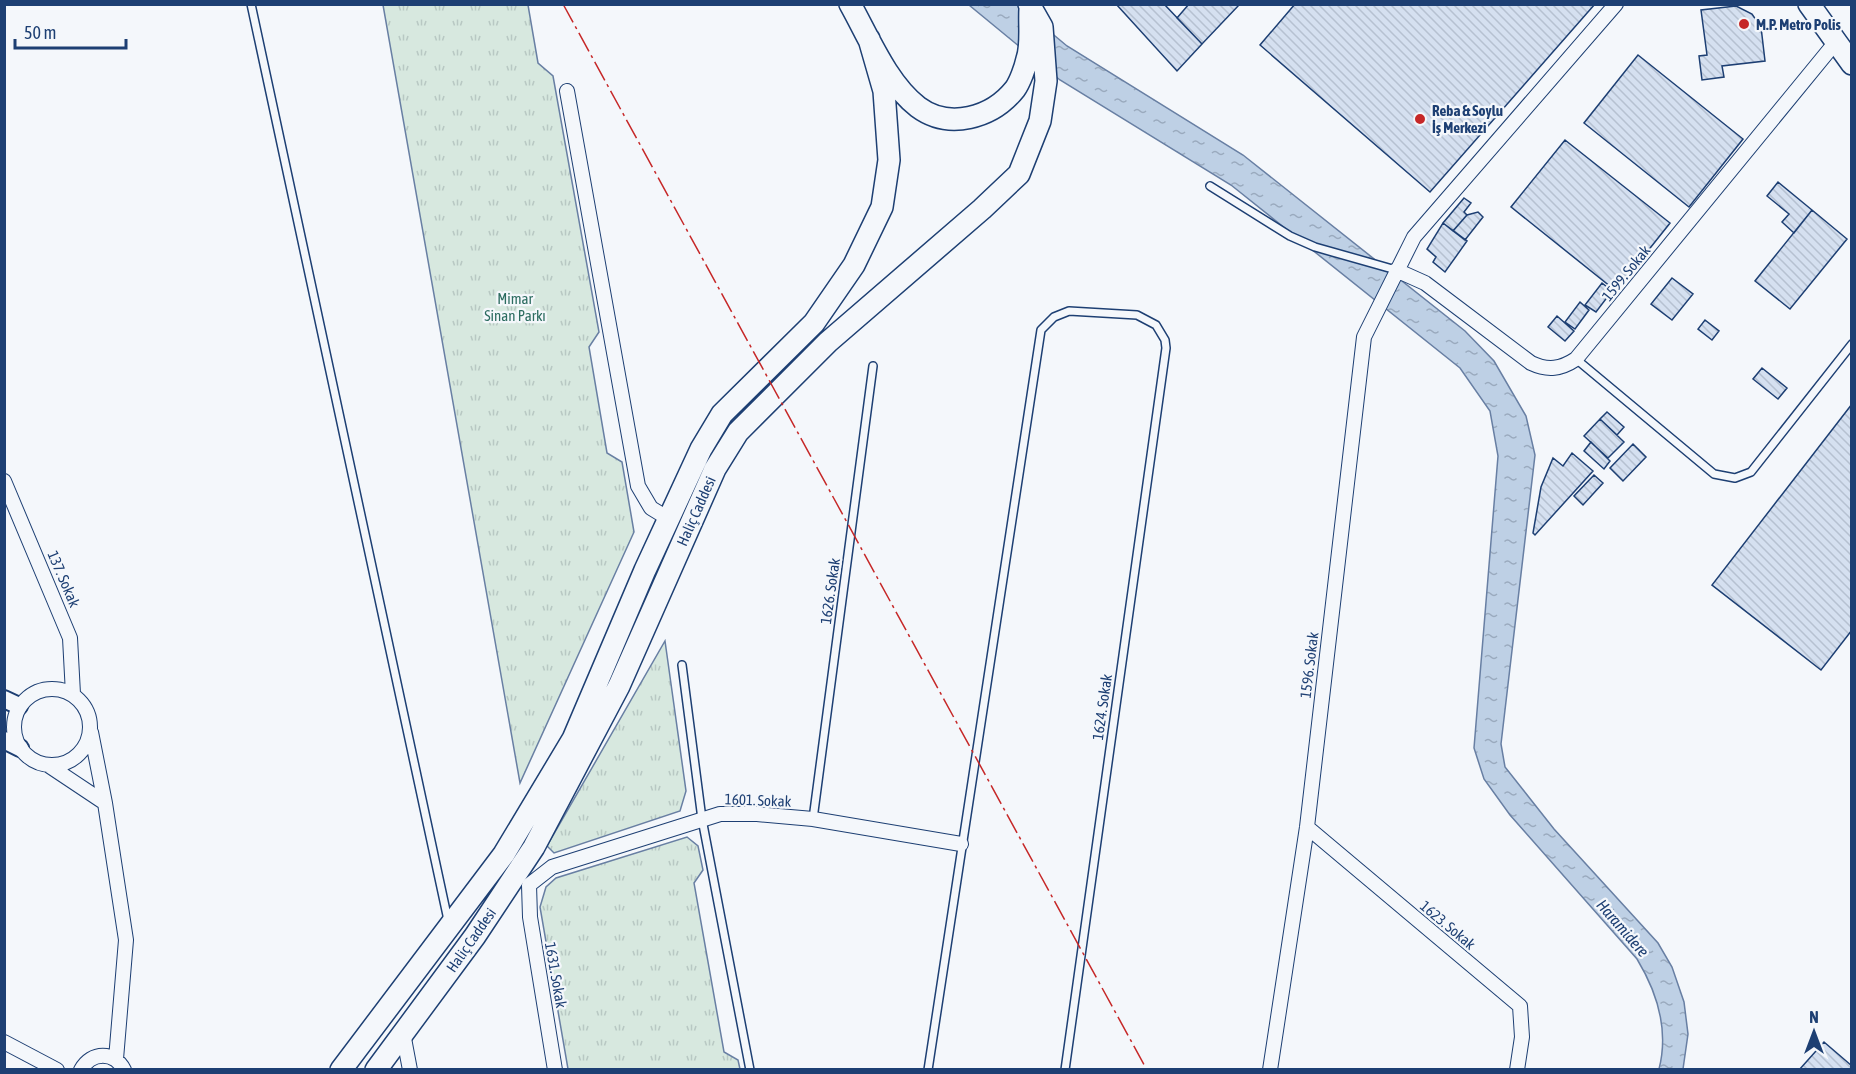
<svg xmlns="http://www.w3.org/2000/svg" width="1856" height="1074" viewBox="0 0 1856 1074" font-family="'Asap Condensed',sans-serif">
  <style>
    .park { fill: url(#park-tufts); stroke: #687fa3; stroke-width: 1.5 }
    .water { fill: url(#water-ripples); stroke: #687fa3; stroke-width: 1.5 }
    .building { fill: url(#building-back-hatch); stroke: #1d3f73; stroke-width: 1.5 }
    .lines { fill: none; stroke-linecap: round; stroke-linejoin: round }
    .service-casing { stroke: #1d3f73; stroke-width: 10 }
    .minor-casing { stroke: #1d3f73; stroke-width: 16 }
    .tertiary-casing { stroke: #1d3f73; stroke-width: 20 }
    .primary-casing { stroke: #1d3f73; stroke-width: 24 }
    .service { stroke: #f4f7fb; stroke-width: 7 }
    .minor { stroke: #f4f7fb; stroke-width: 14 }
    .tertiary { stroke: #f4f7fb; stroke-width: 16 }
    .primary { stroke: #f4f7fb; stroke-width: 21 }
    .power { stroke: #c62828; stroke-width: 1.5; stroke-dasharray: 21 4.5 3 4.5; stroke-linecap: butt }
    .poi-dot { fill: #c62828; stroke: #f4f7fb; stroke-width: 2 }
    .labels { text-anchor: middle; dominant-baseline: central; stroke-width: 4.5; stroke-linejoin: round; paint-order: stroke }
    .poi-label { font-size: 15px; font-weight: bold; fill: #1d3f73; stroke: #f4f7fb; text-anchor: start }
    .street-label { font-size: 15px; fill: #1d3f73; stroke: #f4f7fb }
    .park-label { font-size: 15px; fill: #2c6c60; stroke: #f4f7fb }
    .water-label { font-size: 16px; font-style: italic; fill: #1d3f73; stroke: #f4f7fb }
  </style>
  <defs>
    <pattern id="park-tufts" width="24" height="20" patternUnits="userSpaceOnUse" patternTransform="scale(1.5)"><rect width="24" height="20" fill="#d7e8df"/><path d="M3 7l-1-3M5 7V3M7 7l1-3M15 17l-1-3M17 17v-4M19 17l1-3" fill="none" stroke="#b8c8c3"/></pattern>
    <pattern id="water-ripples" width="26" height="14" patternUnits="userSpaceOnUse" patternTransform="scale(1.5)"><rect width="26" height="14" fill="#bed0e5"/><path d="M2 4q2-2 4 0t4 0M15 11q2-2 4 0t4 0" fill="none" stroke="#9aaabe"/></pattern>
    <pattern id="building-back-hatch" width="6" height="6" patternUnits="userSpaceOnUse" patternTransform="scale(1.5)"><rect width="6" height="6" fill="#d5e0f0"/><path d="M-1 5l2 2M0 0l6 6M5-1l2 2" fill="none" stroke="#b6c1d1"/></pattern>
  </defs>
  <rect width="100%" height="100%" fill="#f4f7fb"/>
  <path class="park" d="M 383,5 L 528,5 L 538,63 L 553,76 L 599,332 L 589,347 L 607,453 L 622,462 L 634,532 L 520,783 Z
    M 665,641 L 686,791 L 680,811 L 554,853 L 547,846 Z
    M 687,837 L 698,846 L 703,870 L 694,883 L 724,1052 L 738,1060 L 740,1069 L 568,1069 L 540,907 L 546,887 L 556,878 Z"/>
  <path class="water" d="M 969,5 L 1018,5 L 1067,46 L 1243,155 L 1465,331 L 1494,361 L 1526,416 L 1535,455 L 1501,744 L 1505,767 L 1554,829 L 1658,943 L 1672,967 L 1684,1002 L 1688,1034 L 1683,1069 L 1659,1069 C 1669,1030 1657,992 1637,959 L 1510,815 L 1484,779 L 1474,748 L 1498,456 L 1490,411 L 1460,368 L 1231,185 L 1060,80 Z"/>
  <path class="building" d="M 1116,4 L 1164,4 L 1202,44 L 1177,71 Z
    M 1189,4 L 1239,4 L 1239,5 L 1202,44 L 1177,18 Z
    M 1295,4 L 1595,4 L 1430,192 L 1260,45 Z
    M 1736,6 L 1752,14 L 1761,27 L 1765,61 L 1722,66 L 1724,77 L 1702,80 L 1699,56 L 1707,55 L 1701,10 Z
    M 1638,55 L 1743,139 L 1689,207 L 1584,123 Z
    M 1565,140 L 1670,223 L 1616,291 L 1511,207 Z
    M 1778,182 L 1812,210 L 1794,233 L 1782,222 L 1789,214 L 1767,196 Z
    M 1464,198 L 1471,203 L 1464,212 L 1467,215 L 1453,231 L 1443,223 Z
    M 1812,210 L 1847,239 L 1790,309 L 1755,281 Z
    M 1478,212 L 1483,217 L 1465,240 L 1453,231 L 1467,215 Z
    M 1443,223 L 1467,241 L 1445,272 L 1433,262 L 1436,257 L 1427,249 Z
    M 1672,278 L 1693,294 L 1672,320 L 1651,304 Z
    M 1602,283 L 1612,291 L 1596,312 L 1585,305 Z
    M 1580,302 L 1589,310 L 1575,329 L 1565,322 Z
    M 1557,316 L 1574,331 L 1565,341 L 1548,327 Z
    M 1705,320 L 1719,331 L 1712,340 L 1698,329 Z
    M 1762,368 L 1787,388 L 1778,399 L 1753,379 Z
    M 1852,404 L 1852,630 L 1821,670 L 1712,585 Z
    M 1607,412 L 1624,427 L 1617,435 L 1600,419 Z
    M 1600,419 L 1624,442 L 1608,458 L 1584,436 Z
    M 1591,442 L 1610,461 L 1604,469 L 1584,451 Z
    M 1633,444 L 1646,457 L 1623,481 L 1610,468 Z
    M 1572,453 L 1593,471 L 1535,535 L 1533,533 L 1541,487 L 1553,458 L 1563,466 Z
    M 1594,475 L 1603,483 L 1583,505 L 1574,496 Z
    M 1824,1042 L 1852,1066 L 1852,1070 L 1799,1070 Z"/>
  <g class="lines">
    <defs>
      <path id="service" d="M 251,4 L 448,920
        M 1210,186 L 1290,236 L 1315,247 L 1396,270
        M 1576,359 L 1714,474 L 1735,478 L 1751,472 L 1852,344
        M 682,665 L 702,819 L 750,1070
        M 813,819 L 873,366
        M 928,1070 L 1041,330 L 1054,317 L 1069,311 L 1137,315 L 1156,325 L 1165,340 L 1166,348 L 1065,1070"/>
      <path id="minor" d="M 567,91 L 638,486 L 651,508 L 669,519
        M 1396,270 L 1425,283 L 1531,363 C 1548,371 1561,369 1576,359 L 1835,43
        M 4,481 L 70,638 L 73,694
        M14 727a38 38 0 1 1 76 0a38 38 0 1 1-76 0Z
        M 91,732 L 105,803 L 126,940 L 116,1059
        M 48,765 L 105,803
        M 1307,827 L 1520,1006 L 1522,1037 L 1517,1070
        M 403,1033 L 410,1070
        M 4,1042 L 57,1070
        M 81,1070 C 91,1051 115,1051 124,1070
        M 555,1070 L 530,917 L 529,885 L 552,867 L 720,814 L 757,814 L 813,819 L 961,844
        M 1270,1070 L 1307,827 L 1364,337 L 1414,237 L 1616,4"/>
      <path id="tertiary" d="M 4,699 L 19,706
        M 4,740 L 20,748"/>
      <path id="primary" d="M 850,4 C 869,38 887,83 918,107 C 949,130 992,118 1015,89 C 1020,82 1025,68 1027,59 C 1032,45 1029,25 1030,9
        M 1809,4 L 1852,64
        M 341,1070 L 504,854 L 573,739 L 645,570 L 701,449 L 722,414 L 814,323 L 854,265 L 882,207 L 889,160 L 884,91 L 869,39
        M 376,1070 L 475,936 L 534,847 L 619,686 L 715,469 L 738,432 L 828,342 L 982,209 L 1019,174 L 1040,121 L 1046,81 L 1042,27 L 1029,4"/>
    </defs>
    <use href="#service" class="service-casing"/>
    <use href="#minor" class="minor-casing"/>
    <use href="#tertiary" class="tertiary-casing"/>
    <use href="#primary" class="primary-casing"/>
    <use href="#service" class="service"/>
    <use href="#minor" class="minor"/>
    <use href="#tertiary" class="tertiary"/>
    <use href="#primary" class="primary"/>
    <path class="power" d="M 563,4 L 1147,1070"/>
  </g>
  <g class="poi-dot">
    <circle cx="1744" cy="24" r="6"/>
    <circle cx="1420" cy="119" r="6"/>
  </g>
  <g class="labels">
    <g class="poi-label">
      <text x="1756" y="24">M.P. Metro Polis</text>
      <text x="1432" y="110">Reba &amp; Soylu<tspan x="1432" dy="17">İş Merkezi</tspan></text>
    </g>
    <g class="street-label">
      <text transform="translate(1626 273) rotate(-51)">1599. Sokak</text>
      <text transform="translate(696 511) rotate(-66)">Haliç Caddesi</text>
      <text transform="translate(64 579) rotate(67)">137. Sokak</text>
      <text transform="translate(830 591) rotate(-82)">1626. Sokak</text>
      <text transform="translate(1309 665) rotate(-83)">1596. Sokak</text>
      <text transform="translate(1102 707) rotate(-82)">1624. Sokak</text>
      <text transform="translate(758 800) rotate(2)">1601. Sokak</text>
      <text transform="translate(1448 925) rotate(40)">1623. Sokak</text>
      <text transform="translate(471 940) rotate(-55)">Haliç Caddesi</text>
      <text transform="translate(556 975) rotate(80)">1631. Sokak</text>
    </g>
    <g class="park-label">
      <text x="515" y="298">Mimar<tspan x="515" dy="17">Sinan Parkı</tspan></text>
    </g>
    <g class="water-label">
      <text transform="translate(1623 928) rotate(49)">Haramidere</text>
    </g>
  </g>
  <rect width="1856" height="1074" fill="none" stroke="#1d3f73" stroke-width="12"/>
  <g transform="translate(1814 1032)" stroke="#f4f7fb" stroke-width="4.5" paint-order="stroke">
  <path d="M0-4.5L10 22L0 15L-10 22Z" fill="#1d3f73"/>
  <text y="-9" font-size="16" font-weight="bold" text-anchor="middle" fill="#1d3f73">N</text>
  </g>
  <path d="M15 39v9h111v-9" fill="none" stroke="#1d3f73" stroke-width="3"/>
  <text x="24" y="39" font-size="18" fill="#1d3f73" stroke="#f4f7fb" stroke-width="4.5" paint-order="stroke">50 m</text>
</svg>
